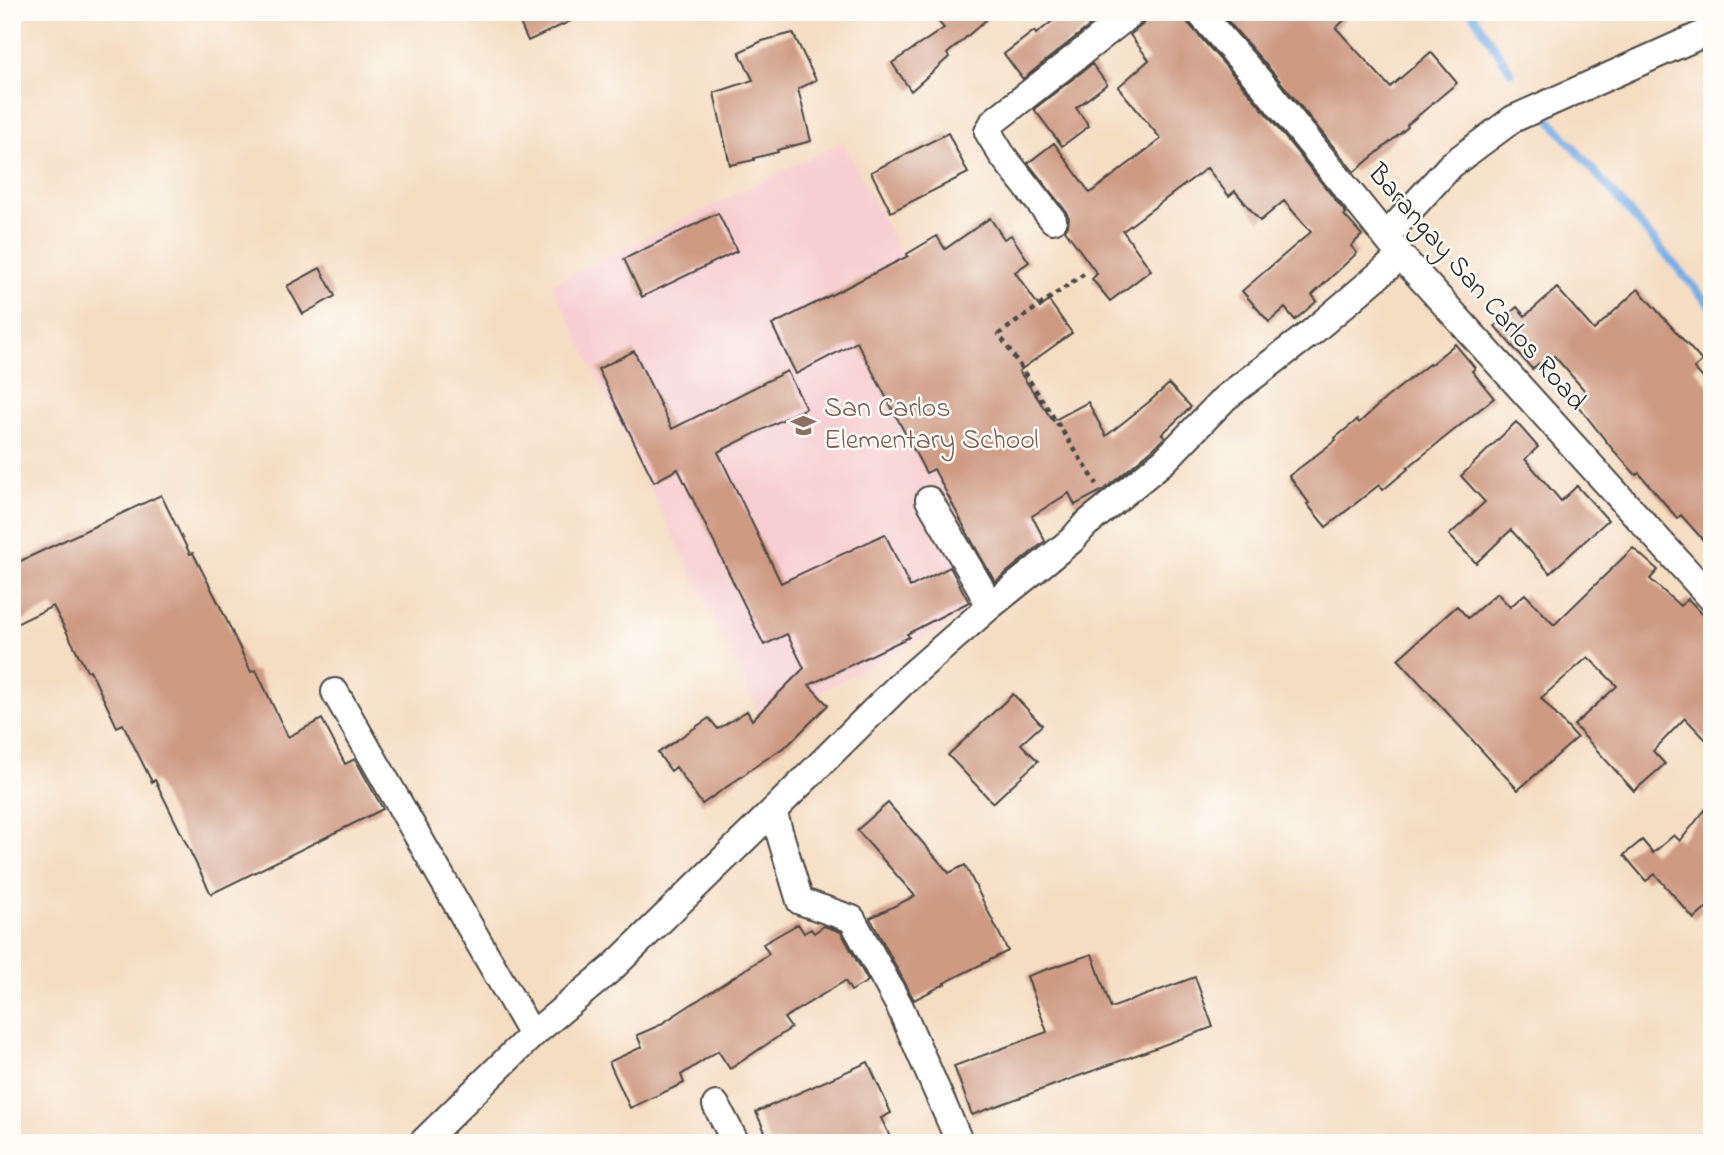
<svg xmlns="http://www.w3.org/2000/svg" width="1724" height="1155" viewBox="0 0 1724 1155" font-family="'Indie Flower',sans-serif">
  <style>
    .built { fill: #f7cfd2 }
    .lines { fill: none; stroke-linecap: round; stroke-linejoin: round }
    .stream { stroke: #78afe7; stroke-width: 8 }
    .building { fill: #ce9a82 }
    .minor-casing { stroke: #494642; stroke-width: 30 }
    .path { stroke: #494642; stroke-width: 4.5; stroke-dasharray: 5 5; stroke-linecap: butt }
    .minor { stroke: #fff; stroke-width: 26 }
    .labels { text-anchor: middle; dominant-baseline: central; stroke-width: 5; stroke-linejoin: round; paint-order: stroke }
    .street-label { font-size: 28px; fill: #2b2b2b; stroke: #fdfcf7 }
    .education-label { font-size: 28px; fill: #785e54; stroke: #fdfcf7; text-anchor: start }
  </style>
  <rect width="100%" height="100%" fill="#fdfcf7"/>
  <filter id="ink" filterUnits="userSpaceOnUse"><feTurbulence type="fractalNoise" baseFrequency=".0143" numOctaves="2"/><feDisplacementMap in="SourceGraphic" scale="14" xChannelSelector="R" yChannelSelector="G"/><feConvolveMatrix kernelMatrix="1 2 1 2 8 2 1 2 1" color-interpolation-filters="sRGB"/></filter>
  <filter id="wash" filterUnits="userSpaceOnUse"><feTurbulence type="fractalNoise" baseFrequency=".00686" numOctaves="4" result="noise"/><feDisplacementMap in="SourceGraphic" scale="28" xChannelSelector="R" yChannelSelector="G"/><feGaussianBlur stdDeviation="1.57" result="paint"/><feColorMatrix in="noise" values="0 0 0 0 0 0 0 0 0 0 0 0 0 0 0 0 0 1.4 0 .05"/><feComposite in="paint" operator="in"/></filter>
  <g filter="url(#wash)">
    <rect width="100%" height="100%" fill="#f5ddc2"/>
    <path class="built" d="M 843,142 L 1062,565 L 763,722 L 552,284 Z"/>
    <g class="lines">
      <path class="stream" d="M 1471,12 L 1511,72
        M 1551,121 L 1712,308"/>
    </g>
    <g id="blocks">
      <path class="building" d="M 515,12 L 590,12 L 528,41 Z
        M 930,12 L 995,12 L 947,54 L 949,57 L 911,91 L 892,63 L 944,28 Z
        M 1064,12 L 1107,12 L 1023,79 L 1004,54 L 1034,31 L 1036,34 Z
        M 1148,12 L 1184,12 L 1187,22 L 1251,95 L 1346,213 L 1344,215 L 1362,235 L 1351,246 L 1357,253 L 1312,295 L 1317,301 L 1295,320 L 1285,308 L 1269,322 L 1242,291 L 1311,232 L 1284,201 L 1260,221 L 1235,191 L 1229,196 L 1207,168 L 1123,231 L 1151,270 L 1110,301 L 1092,279 L 1097,274 L 1065,230 L 1068,225 L 1069,218 L 1065,210 L 1028,163 L 1054,143 L 1090,193 L 1161,139 L 1118,87 L 1149,60 L 1130,35 L 1143,24 L 1147,18 Z
        M 1220,12 L 1353,12 L 1336,28 L 1390,87 L 1431,52 L 1457,83 L 1407,125 L 1408,127 L 1354,172 L 1275,75 Z
        M 793,33 L 816,80 L 798,89 L 811,141 L 777,150 L 778,152 L 754,158 L 754,160 L 730,165 L 714,93 L 753,80 L 739,52 L 762,41 Z
        M 1092,64 L 1107,84 L 1076,108 L 1089,126 L 1062,146 L 1034,109 Z
        M 948,133 L 968,173 L 891,212 L 871,172 Z
        M 718,213 L 737,251 L 642,297 L 624,259 Z
        M 990,218 L 1004,239 L 1011,235 L 1029,262 L 1015,272 L 1040,308 L 1049,301 L 1072,333 L 1019,371 L 1053,421 L 1088,402 L 1106,436 L 1149,402 L 1169,384 L 1191,407 L 1162,434 L 1165,437 L 1154,448 L 1105,489 L 1075,505 L 1069,493 L 1032,516 L 1045,541 L 995,582 L 970,538 L 934,469 L 926,473 L 857,342 L 796,374 L 772,325 L 908,256 L 907,254 L 937,236 L 945,249 Z
        M 320,268 L 335,296 L 303,314 L 287,286 Z
        M 1557,288 L 1594,330 L 1638,289 L 1702,361 L 1694,368 L 1712,388 L 1712,550 L 1681,515 L 1677,518 L 1639,473 L 1636,475 L 1614,451 L 1575,402 L 1586,392 L 1554,356 L 1542,366 L 1539,363 L 1532,369 L 1495,326 L 1517,307 L 1525,316 Z
        M 1455,344 L 1475,368 L 1472,371 L 1494,398 L 1407,468 L 1408,469 L 1383,490 L 1379,485 L 1326,527 L 1307,504 L 1309,503 L 1289,476 L 1336,440 L 1335,438 L 1357,420 L 1359,423 L 1386,398 L 1429,364 L 1430,365 Z
        M 634,351 L 672,429 L 787,371 L 806,408 L 718,452 L 781,583 L 885,534 L 910,587 L 950,567 L 969,602 L 907,634 L 909,637 L 809,685 L 828,705 L 789,744 L 748,771 L 748,772 L 702,804 L 676,767 L 671,771 L 658,753 L 709,718 L 718,729 L 747,711 L 752,720 L 804,668 L 787,634 L 764,645 L 678,469 L 654,482 L 598,369 Z
        M 1516,422 L 1538,447 L 1525,459 L 1561,501 L 1577,486 L 1608,520 L 1550,573 L 1511,530 L 1476,563 L 1449,535 L 1485,502 L 1461,476 Z
        M 161,495 L 190,554 L 193,553 L 219,604 L 251,672 L 256,670 L 288,737 L 322,719 L 345,764 L 355,759 L 383,809 L 211,894 L 155,780 L 152,782 L 123,724 L 117,727 L 90,670 L 87,671 L 53,606 L 12,626 L 12,565 Z
        M 1633,548 L 1658,570 L 1650,579 L 1680,606 L 1688,599 L 1712,624 L 1712,746 L 1685,718 L 1653,751 L 1665,764 L 1634,791 L 1574,725 L 1617,686 L 1588,657 L 1541,698 L 1577,738 L 1518,790 L 1398,659 L 1457,606 L 1468,618 L 1497,593 L 1510,607 L 1525,594 L 1554,625 Z
        M 1013,694 L 1042,725 L 1021,744 L 1038,761 L 993,803 L 948,755 Z
        M 1712,801 L 1712,903 L 1694,919 L 1655,874 L 1646,881 L 1624,855 L 1642,840 L 1653,853 L 1674,835 L 1680,841 Z
        M 888,803 L 949,873 L 965,865 L 1008,951 L 944,983 L 945,984 L 914,1000 L 870,918 L 915,896 L 857,830 Z
        M 798,924 L 804,933 L 811,929 L 814,933 L 824,926 L 841,932 L 868,981 L 851,991 L 845,981 L 784,1018 L 791,1028 L 730,1069 L 718,1051 L 681,1075 L 684,1083 L 630,1108 L 609,1062 L 642,1047 L 637,1035 L 658,1026 L 769,954 L 763,944 Z
        M 1092,954 L 1111,1008 L 1195,977 L 1213,1027 L 972,1115 L 954,1066 L 1047,1032 L 1027,976 Z
        M 868,1062 L 891,1113 L 881,1118 L 893,1143 L 770,1143 L 756,1112 Z"/>
    </g>
  </g>
  <g filter="url(#ink)">
    <use href="#blocks" fill-opacity="0" stroke="#494642" stroke-width="2"/>
    <g class="lines">
      <defs>
        <path id="minor" d="M 1199,12 L 1263,85 L 1401,256 L 1712,599
          M 1053,220 L 1002,155 L 988,132 L 994,121 L 1133,12
          M 1386,236 L 1451,165 L 1513,119 L 1712,30
          M 929,500 L 979,585 L 989,607
          M 335,692 L 532,1035
          M 773,811 L 800,901 L 852,919 L 900,1007 L 960,1143
          M 716,1105 L 736,1143
          M 422,1143 L 532,1035 L 612,968 L 773,811 L 901,684 L 989,607 L 1072,540 L 1085,525 L 1165,460 L 1225,398 L 1312,332 L 1401,256"/>
      </defs>
      <use href="#minor" class="minor-casing"/>
      <path class="path" d="M 1084,274 L 999,334 L 1097,484"/>
      <use href="#minor" class="minor"/>
    </g>
  </g>
  <defs>
    <symbol id="school-bare" viewBox="-9 -9 18 18"><path d="M0-5L7-2L0 1L-7-2ZM-4 1L0 2.5L4 1V4Q0 6-4 4Z" fill="#8d6e63" stroke="#fdfcf7" stroke-width="2.5" paint-order="stroke"/></symbol>
  </defs>
  <g fill-rule="evenodd">
    <use href="#school-bare" x="786" y="408" width="35" height="35"/>
  </g>
  <g class="labels">
    <g class="street-label">
      <text transform="translate(1476 288) rotate(49)">Barangay San Carlos Road</text>
    </g>
    <g class="education-label">
      <text x="824" y="409">San Carlos<tspan x="824" dy="32">Elementary School</tspan></text>
    </g>
  </g>
  <rect width="1724" height="1155" fill="none" stroke="#fdfcf7" stroke-width="42"/>
</svg>
